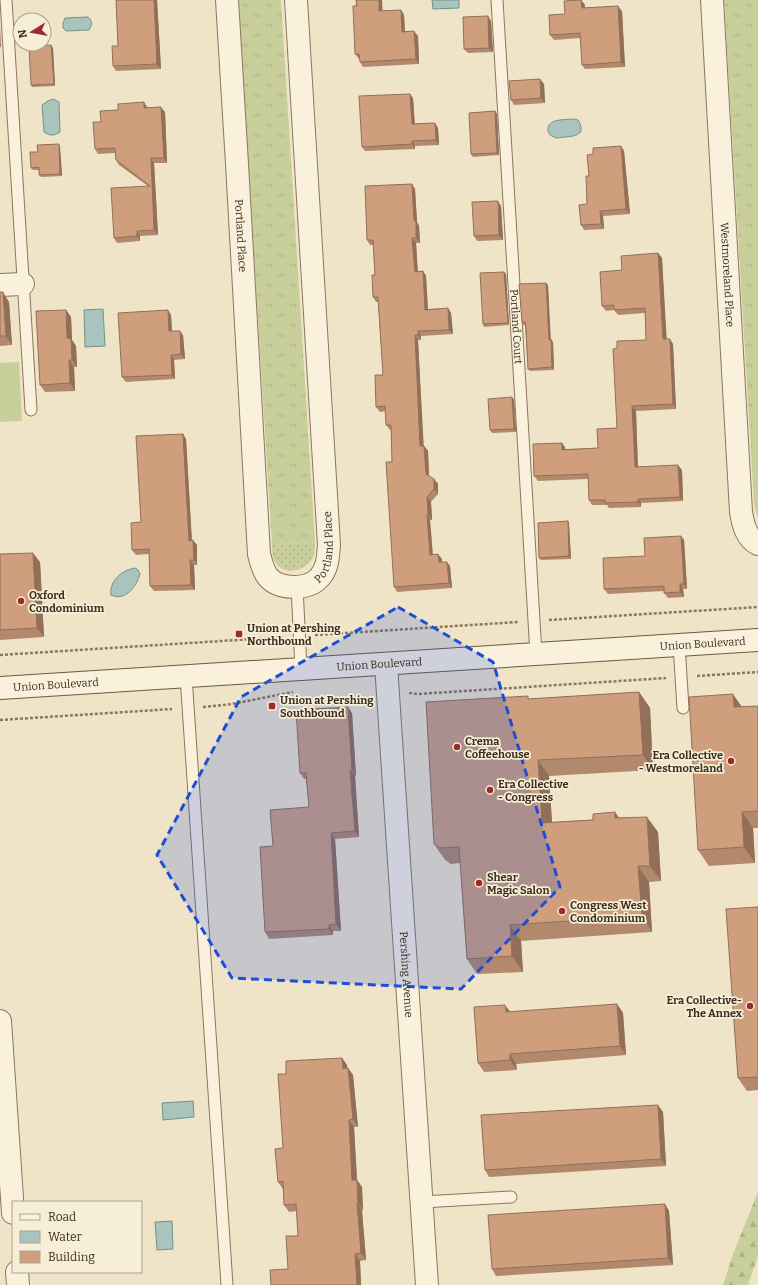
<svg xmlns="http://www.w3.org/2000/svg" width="758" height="1285" viewBox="0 0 758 1285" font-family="Bitter,serif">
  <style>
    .grass { fill: url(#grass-tufts) }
    .forest { fill: url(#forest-firs) }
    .park { fill: #c9cf9b }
    .garden { fill: url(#garden-dots) }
    .water { fill: #a9c4bc; stroke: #6f938a }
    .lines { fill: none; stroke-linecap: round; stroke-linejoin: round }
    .service-casing { stroke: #8d765c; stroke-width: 13 }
    .minor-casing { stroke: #8d765c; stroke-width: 24 }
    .secondary-casing { stroke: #6f573f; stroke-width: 24 }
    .path { stroke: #8d765c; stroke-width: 2.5; stroke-dasharray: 3 2; stroke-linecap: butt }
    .service { stroke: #faf1dc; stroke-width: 11 }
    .minor { stroke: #faf1dc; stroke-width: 22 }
    .secondary { stroke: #faf1dc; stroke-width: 22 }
    .wall { fill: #b2896c }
    .shaded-wall { fill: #916f58 }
    .building { fill: #cf9f7d; stroke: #916f58 }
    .marked { fill: #1d4ed8; fill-opacity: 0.2; stroke: #1d4ed8; stroke-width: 3; stroke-dasharray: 8 5; stroke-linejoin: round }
    .poi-dot { fill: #9e2a2b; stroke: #f7eed8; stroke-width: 1.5 }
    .labels { text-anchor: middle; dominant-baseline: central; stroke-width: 3.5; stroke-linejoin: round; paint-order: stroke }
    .street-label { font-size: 11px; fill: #3d2e20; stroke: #f7eed8 }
    .poi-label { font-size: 11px; font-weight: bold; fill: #3d2e20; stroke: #f7eed8; text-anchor: start }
  </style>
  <defs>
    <pattern id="grass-tufts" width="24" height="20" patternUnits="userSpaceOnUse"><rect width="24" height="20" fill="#c9cf9b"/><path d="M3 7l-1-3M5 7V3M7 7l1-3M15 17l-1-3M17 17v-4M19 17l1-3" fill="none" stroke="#aeb285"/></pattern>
    <pattern id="forest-firs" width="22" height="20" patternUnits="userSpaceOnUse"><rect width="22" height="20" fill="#c9cf9b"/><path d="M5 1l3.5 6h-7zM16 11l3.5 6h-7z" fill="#aeb285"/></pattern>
    <pattern id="garden-dots" width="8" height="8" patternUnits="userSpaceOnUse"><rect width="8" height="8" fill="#c9cf9b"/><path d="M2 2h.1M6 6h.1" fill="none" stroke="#aeb285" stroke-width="1.8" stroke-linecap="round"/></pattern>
  </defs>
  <rect width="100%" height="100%" fill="#f0e4c8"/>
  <path class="grass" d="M 238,0 L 281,0 L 315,542 L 272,545 Z
    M 724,0 L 758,0 L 758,516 L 756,512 L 754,502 Z"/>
  <path class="forest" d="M 758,1192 L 758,1256 L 748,1285 L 723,1285 L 733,1254 Z"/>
  <path class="park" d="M 19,362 L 22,421 L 0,422 L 0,363 Z"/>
  <path class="garden" d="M 315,542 C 315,546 315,551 314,555 C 309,570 286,577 276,563 C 272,558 272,551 272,545 Z"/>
  <path class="water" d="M 432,0 L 459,0 L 459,8 L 433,9 Z
    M 88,17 C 93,21 92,25 89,30 L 66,31 L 63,28 L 63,23 L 65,18 Z
    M 53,99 L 59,102 L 60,132 C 54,136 50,136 44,132 L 42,105 L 48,101 Z
    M 574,119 L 578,120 C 586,133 578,136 566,137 C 562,137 557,139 554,137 C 551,136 548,134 548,130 C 547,118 566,120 574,119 Z
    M 103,309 L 105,346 L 85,347 L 84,310 Z
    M 135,568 L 138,570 L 140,574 C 137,586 125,602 111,595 C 109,581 122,570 135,568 Z
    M 193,1101 L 194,1117 L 163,1120 L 162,1103 Z
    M 172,1221 L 173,1249 L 157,1250 L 155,1222 Z"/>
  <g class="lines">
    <defs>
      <g id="service">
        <path d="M 6,0 L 31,410"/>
        <path id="s1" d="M 497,0 L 536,654"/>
        <path d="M 297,586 L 301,669"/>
        <path d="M 679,644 L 683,708"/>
        <path d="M 186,676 L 227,1285"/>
        <path d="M 422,1202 L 511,1197"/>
      </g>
      <g id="minor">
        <path id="s2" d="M 227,0 L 237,164 L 259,554 C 261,562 263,571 268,577 C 279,590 308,590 319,578 C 328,569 328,556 329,545 L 296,0"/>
        <path id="s3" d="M 712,0 L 741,512 C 743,524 746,538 758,544"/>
        <path d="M 0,285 L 23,284"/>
        <path id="s4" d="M 386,664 L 427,1285"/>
        <path d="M 0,1021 L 13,1213"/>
        <path d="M 17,1272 L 18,1285"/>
      </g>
      <g id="secondary">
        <path id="s5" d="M 0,688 L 758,640"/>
      </g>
    </defs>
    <use href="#service" class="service-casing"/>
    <use href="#minor" class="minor-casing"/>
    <use href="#secondary" class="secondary-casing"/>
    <path class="path" d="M 549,620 L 758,607
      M 315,635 L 518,622
      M 0,655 L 284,637
      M 697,676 L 758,672
      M 409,693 L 418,694 L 666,678
      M 203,707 L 232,704 L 293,692
      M 0,720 L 172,709"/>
    <use href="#service" class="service"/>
    <use href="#minor" class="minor"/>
    <use href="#secondary" class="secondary"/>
  </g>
  <path class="wall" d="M 116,0 L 157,0 L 161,69 L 116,71 L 113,66 L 118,46 Z
    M 356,0 L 382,0 L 382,11 L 401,10 L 404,15 L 405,31 L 418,36 L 419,64 L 363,67 L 360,62 L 360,59 L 359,59 L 355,54 Z
    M 581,0 L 585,5 L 585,8 L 622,11 L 625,67 L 585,69 L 582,65 L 580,38 L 554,40 L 550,35 L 565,14 Z
    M 491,21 L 493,52 L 468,53 L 464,49 Z
    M 51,45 L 53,48 L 55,86 L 32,87 L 31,85 Z
    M 544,84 L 545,103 L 514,105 L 511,100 Z
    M 413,98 L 415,124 L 435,123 L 438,128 L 439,145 L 415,146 L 415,149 L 365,151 L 362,147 Z
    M 147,107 L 165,112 L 167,163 L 154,163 L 158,235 L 140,236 L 140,241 L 117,243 L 114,238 L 148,186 L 119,165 L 116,160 L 115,153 L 98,154 L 95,149 L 101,122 L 118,110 Z
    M 495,111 L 497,114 L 499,155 L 473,157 L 471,154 Z
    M 621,146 L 624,151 L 630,214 L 603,216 L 604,229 L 584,230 L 581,225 L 587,204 L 589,176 L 593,154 Z
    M 60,147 L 62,176 L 41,177 L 39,175 L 39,170 L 33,170 L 31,168 L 38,152 Z
    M 412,184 L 415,189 L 417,222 L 419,226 L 420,243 L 416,243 L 418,272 L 423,271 L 426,276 L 428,309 L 448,308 L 451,313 L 453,334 L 421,336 L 421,340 L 418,340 L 423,446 L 424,446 L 428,451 L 429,476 L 434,479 L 438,484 L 438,494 L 431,502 L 432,520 L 430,520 L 433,555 L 442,559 L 442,562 L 450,566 L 452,588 L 397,592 L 394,587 L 392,462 L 391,430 L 390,430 L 386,425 L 386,411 L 380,412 L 376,407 L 383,375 L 378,302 L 376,302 L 373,297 L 375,275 L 373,245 L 370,245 L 367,240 Z
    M 501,206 L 503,240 L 477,241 L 474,236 Z
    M 658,253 L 662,258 L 666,339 L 673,344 L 676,409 L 636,411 L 638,467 L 682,470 L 683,501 L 641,503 L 641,507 L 609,508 L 607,505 L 592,505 L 589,500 L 588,479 L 538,481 L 534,476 L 565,447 L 565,449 L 598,448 L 617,428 L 617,348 L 646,340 L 645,313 L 618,315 L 614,310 L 606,311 L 602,306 L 622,270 Z
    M 504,272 L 506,274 L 509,325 L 484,327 L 483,324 Z
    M 546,283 L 548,285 L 550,339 L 553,342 L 554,370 L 530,371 L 528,369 L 525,325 L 523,325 L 522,322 Z
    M 0,292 L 9,302 L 12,345 L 0,346 Z
    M 66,310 L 71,317 L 72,340 L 76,346 L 77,367 L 74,367 L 75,391 L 45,392 L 40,385 Z
    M 168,310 L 171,315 L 172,331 L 183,335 L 185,359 L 174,360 L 175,379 L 126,382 L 122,377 Z
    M 512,397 L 514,400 L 516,432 L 492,433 L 490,430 Z
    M 183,434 L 186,439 L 192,540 L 197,545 L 197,565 L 194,565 L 195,590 L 154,591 L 150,586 L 149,554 L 136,555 L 132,550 L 141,522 Z
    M 568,521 L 569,524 L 571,559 L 541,560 L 539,558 Z
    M 681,536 L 684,540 L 687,589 L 683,589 L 684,597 L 668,598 L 664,593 L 664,591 L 608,594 L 604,589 L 645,556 Z
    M 0,554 L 40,562 L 44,637 L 0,640 Z
    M 639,692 L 650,708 L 653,770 L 549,776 L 552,822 L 619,818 L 658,832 L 661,881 L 649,882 L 652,932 L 521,941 L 523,972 L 477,974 L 467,959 L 460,863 L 451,864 L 445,860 L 434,844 L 530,699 Z
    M 758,706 L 758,828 L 753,828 L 755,863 L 709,866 L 698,850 L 742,707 Z
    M 352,713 L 356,776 L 355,776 L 359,837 L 335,839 L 341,931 L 333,931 L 333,935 L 269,939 L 265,932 L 273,846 L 309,807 L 306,779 L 304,779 L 300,773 Z
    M 758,907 L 758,1090 L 747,1091 L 738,1078 Z
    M 617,1004 L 623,1013 L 626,1055 L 516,1064 L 517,1070 L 484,1072 L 478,1063 L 510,1012 Z
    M 342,1058 L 347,1065 L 347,1068 L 348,1068 L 353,1075 L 358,1127 L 354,1127 L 357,1180 L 362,1187 L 363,1210 L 362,1211 L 366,1260 L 360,1261 L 361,1285 L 271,1285 L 288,1269 L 298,1236 L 297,1211 L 289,1212 L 284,1205 L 283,1189 L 278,1182 L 283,1148 Z
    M 663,1112 L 666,1166 L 489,1177 L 485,1170 Z
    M 665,1204 L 669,1211 L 673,1265 L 496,1276 L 492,1269 Z"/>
  <path class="shaded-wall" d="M 154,0 L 157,0 L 161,69 L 157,64 Z
    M 379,0 L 382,0 L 383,16 L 379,11 Z
    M 581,0 L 585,5 L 585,13 L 582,8 Z
    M 618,6 L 622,11 L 625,67 L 621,62 Z
    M 401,10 L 404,15 L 405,36 L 402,32 Z
    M 488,16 L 491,21 L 493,52 L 489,48 Z
    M 0,27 L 1,48 L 0,46 Z
    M 414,31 L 418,36 L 419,64 L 416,59 Z
    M 51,45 L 53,48 L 55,86 L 54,84 Z
    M 540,79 L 544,84 L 545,103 L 541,98 Z
    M 410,94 L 413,98 L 415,129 L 412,124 Z
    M 144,102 L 147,107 L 144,108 Z
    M 161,107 L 165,112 L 167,163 L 164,158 Z
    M 495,111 L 497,114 L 499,155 L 497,153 Z
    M 435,123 L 438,128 L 439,145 L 436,140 Z
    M 412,141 L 415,146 L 415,149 L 412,144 Z
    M 59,144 L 60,147 L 62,176 L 60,174 Z
    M 621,146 L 624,151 L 630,214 L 626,209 Z
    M 151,158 L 154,163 L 158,235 L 154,230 Z
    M 412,184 L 415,189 L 417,222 L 419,226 L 420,243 L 416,238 L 414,221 Z
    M 498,201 L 501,206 L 503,240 L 499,235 Z
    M 600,211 L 603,216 L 604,229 L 601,224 Z
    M 137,231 L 140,236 L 140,241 L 137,236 Z
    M 412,238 L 416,243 L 418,277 L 415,272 Z
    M 658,253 L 662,258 L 667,344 L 663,339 Z
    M 423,271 L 426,276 L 428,314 L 425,310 Z
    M 504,272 L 506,274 L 509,325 L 508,323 Z
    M 546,283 L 548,285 L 551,342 L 549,340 Z
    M 3,292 L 9,302 L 12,345 L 6,336 Z
    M 448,308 L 451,313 L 453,334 L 449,330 Z
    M 66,310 L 71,317 L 72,340 L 76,346 L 77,367 L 72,360 L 67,338 Z
    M 168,310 L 171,315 L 172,336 L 169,331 Z
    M 180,331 L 183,335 L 185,359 L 181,354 Z
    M 418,331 L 421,336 L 421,340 L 418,335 Z
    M 415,335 L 418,340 L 424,451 L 420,446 Z
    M 551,339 L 553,342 L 554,370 L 552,367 Z
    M 670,339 L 673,344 L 676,409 L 673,404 Z
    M 171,355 L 174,360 L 175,379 L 172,375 Z
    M 69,360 L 74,367 L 75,391 L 70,383 Z
    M 512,397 L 514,400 L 516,432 L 514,429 Z
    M 632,406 L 636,411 L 638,472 L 635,467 Z
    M 183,434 L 186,439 L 192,545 L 189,541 Z
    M 562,443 L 565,447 L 566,454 L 562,450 Z
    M 424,446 L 428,451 L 429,479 L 426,474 Z
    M 678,465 L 682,470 L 683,501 L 680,497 Z
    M 434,479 L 438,484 L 438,494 L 434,489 Z
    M 427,497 L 431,502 L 432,520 L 428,515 Z
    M 638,499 L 641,503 L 641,507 L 638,502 Z
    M 427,515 L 430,520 L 433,560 L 430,555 Z
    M 568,521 L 569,524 L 571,559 L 569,556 Z
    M 681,536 L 684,540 L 687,589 L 684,584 Z
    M 193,540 L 197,545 L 197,565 L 194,560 Z
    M 33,553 L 40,562 L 44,637 L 37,628 Z
    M 438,554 L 442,559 L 442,567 L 439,562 Z
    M 190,560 L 194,565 L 195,590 L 191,585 Z
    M 447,562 L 450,566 L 452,588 L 449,583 Z
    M 680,584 L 683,589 L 684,597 L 680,592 Z
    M 639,692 L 650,708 L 653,770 L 643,755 Z
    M 733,694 L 744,710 L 734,707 Z
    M 348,707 L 352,713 L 356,776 L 352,770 Z
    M 538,760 L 549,776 L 553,838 L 542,823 Z
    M 350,770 L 355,776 L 359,837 L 355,831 Z
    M 615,812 L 626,828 L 615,818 Z
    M 742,812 L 753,828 L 755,863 L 744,847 Z
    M 647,817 L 658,832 L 661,881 L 650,866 Z
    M 331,833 L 335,839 L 341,931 L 336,924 Z
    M 638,866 L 649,882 L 652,932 L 642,916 Z
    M 329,925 L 333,931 L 333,935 L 329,929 Z
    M 510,925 L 521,941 L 523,972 L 512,956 Z
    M 617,1004 L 623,1013 L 626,1055 L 620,1046 Z
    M 505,1005 L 512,1014 L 506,1012 Z
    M 510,1054 L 516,1064 L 517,1070 L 510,1060 Z
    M 342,1058 L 347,1065 L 348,1076 L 343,1069 Z
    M 348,1068 L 353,1075 L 358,1127 L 353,1119 Z
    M 658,1105 L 663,1112 L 666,1166 L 661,1159 Z
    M 349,1120 L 354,1127 L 357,1180 L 362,1187 L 363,1210 L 358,1203 L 352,1180 Z
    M 357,1203 L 362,1211 L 366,1260 L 361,1253 Z
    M 665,1204 L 669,1211 L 673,1265 L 668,1258 Z
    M 355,1254 L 360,1261 L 361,1285 L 357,1285 Z"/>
  <path class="building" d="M 116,0 L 154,0 L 157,64 L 113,66 L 112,46 L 118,46 Z
    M 356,0 L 379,0 L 379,11 L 401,10 L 402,32 L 414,31 L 416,59 L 360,62 L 359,54 L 355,54 L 353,6 L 357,6 Z
    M 581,0 L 582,8 L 618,6 L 621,62 L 582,65 L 580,33 L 550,35 L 549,15 L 565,14 L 564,1 Z
    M 488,16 L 489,48 L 464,49 L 463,17 Z
    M 51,45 L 54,84 L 31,85 L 29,47 Z
    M 540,79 L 541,98 L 511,100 L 509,81 Z
    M 410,94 L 412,124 L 435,123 L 436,140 L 412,141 L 412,144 L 362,147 L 359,96 Z
    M 144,102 L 144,108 L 161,107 L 164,158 L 151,158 L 154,230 L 137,231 L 137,236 L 114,238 L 111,188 L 150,186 L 116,160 L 115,148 L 95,149 L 93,122 L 101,122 L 100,111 L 118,110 L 118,104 Z
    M 495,111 L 497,153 L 471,154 L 469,113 Z
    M 59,144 L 60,174 L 39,175 L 39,167 L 31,168 L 30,152 L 38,152 L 37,145 Z
    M 621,146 L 626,209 L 600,211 L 601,224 L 581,225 L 579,205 L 587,204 L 586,176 L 589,176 L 587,155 L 593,154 L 593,148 Z
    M 412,184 L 414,221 L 416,221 L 416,238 L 412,238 L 415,272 L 423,271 L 425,310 L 448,308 L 449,330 L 418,331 L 418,335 L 415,335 L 420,446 L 424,446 L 426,474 L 434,479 L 434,489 L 427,497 L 428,515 L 427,515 L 430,555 L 438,554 L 439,562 L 447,562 L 449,583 L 394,587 L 386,462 L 392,462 L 391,425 L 386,425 L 385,406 L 376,407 L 375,375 L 383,375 L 378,297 L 373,297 L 372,275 L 375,275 L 373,240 L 367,240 L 365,186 Z
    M 498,201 L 499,235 L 474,236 L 472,202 Z
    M 658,253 L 663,339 L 670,339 L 673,404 L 632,406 L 635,467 L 678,465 L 680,497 L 638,499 L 638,502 L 605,503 L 605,500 L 589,500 L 588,474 L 534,476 L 533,444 L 562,443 L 562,450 L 598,448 L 597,429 L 617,428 L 613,349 L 617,348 L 617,341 L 646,340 L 645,308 L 614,310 L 614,305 L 602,306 L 600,272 L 622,270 L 621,256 Z
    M 504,272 L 508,323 L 483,324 L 480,273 Z
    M 546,283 L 549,340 L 551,339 L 552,367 L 528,369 L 526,328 L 525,322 L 522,322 L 519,284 Z
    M 0,292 L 3,292 L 6,336 L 0,336 Z
    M 66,310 L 67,338 L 71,339 L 72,360 L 69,360 L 70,383 L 40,385 L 36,311 Z
    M 168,310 L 169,331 L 180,331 L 181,354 L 171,355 L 172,375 L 122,377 L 118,313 Z
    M 512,397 L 514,429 L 490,430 L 488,399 Z
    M 183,434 L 189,541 L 193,540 L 194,560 L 190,560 L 191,585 L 150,586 L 149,549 L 132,550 L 131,523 L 141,522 L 136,436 Z
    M 568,521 L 569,556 L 539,558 L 538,523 Z
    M 681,536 L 684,584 L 680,584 L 680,592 L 664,593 L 664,586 L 604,589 L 603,558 L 645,556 L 644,538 Z
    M 33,553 L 37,628 L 0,630 L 0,554 Z
    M 639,692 L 643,755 L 538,760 L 542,823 L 593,820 L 593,814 L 615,812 L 615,818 L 647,817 L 650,866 L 638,866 L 642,916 L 510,925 L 512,956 L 467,959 L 459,847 L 440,848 L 434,844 L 426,702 L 528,696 L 528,699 Z
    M 733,694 L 734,707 L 758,706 L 758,811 L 742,812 L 744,847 L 698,850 L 689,697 Z
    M 348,707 L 352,770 L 350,770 L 355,831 L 331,833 L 336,924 L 329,925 L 329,929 L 265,932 L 260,847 L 273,846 L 270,810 L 309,807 L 306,773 L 300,773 L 296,710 Z
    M 758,907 L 758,1077 L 738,1078 L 726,909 Z
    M 617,1004 L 620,1046 L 510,1054 L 510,1060 L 478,1063 L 474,1007 L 505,1005 L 506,1012 Z
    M 342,1058 L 343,1069 L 348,1068 L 353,1119 L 349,1120 L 352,1180 L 357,1180 L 358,1203 L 357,1203 L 361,1253 L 355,1254 L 357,1285 L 271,1285 L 270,1270 L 288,1269 L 286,1236 L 298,1236 L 296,1204 L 284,1205 L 283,1181 L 278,1182 L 275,1149 L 283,1148 L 278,1074 L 286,1074 L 286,1061 Z
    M 658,1105 L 661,1159 L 485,1170 L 481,1115 Z
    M 665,1204 L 668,1258 L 492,1269 L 488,1215 Z"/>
  <path class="marked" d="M 398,607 L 493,662 L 560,887 L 461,989 L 232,978 L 157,855 L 241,697 Z"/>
  <g class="poi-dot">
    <circle cx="21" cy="601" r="4"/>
    <rect x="235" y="630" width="8" height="8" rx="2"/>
    <rect x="268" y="702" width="8" height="8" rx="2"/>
    <circle cx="457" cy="747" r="4"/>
    <circle cx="731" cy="761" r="4"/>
    <circle cx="490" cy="790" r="4"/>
    <circle cx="479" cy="883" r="4"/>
    <circle cx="562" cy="911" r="4"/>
    <circle cx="750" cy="1006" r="4"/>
  </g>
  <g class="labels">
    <g class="street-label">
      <text stroke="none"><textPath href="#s2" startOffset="236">Portland Place</textPath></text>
      <text stroke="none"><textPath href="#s3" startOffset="275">Westmoreland Place</textPath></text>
      <text stroke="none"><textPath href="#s1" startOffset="327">Portland Court</textPath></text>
      <text stroke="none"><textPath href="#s2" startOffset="668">Portland Place</textPath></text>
      <text stroke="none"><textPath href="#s5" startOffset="704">Union Boulevard</textPath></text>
      <text stroke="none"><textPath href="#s5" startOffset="380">Union Boulevard</textPath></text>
      <text stroke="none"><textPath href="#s5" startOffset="56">Union Boulevard</textPath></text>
      <text stroke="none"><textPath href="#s4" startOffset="311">Pershing Avenue</textPath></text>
    </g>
    <g class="poi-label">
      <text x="29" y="595">Oxford<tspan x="29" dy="13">Condominium</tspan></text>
      <text x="247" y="628">Union at Pershing<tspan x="247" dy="13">Northbound</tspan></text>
      <text x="280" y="700">Union at Pershing<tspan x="280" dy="13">Southbound</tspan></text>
      <text x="465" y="741">Crema<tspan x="465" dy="13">Coffeehouse</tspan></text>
      <text x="723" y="755" text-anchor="end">Era Collective<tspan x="723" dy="13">- Westmoreland</tspan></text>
      <text x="498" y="784">Era Collective<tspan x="498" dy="13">- Congress</tspan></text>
      <text x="487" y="877">Shear<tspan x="487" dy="13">Magic Salon</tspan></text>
      <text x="570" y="905">Congress West<tspan x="570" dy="13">Condominium</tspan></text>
      <text x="742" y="1000" text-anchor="end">Era Collective-<tspan x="742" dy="13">The Annex</tspan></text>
    </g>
  </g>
  <rect x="12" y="1201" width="130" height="72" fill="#f7eed8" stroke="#ada18e"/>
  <rect x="20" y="1214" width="20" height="6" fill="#faf1dc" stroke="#ada18e"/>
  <text x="48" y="1221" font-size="12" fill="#3d2e20">Road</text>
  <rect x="20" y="1231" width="20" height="12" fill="#a9c4bc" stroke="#ada18e"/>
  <text x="48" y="1241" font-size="12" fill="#3d2e20">Water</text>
  <rect x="20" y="1251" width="20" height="12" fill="#cf9f7d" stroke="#ada18e"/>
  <text x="48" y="1261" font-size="12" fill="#3d2e20">Building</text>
  <g transform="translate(32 32) rotate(259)"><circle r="19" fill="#f7eed8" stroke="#ada18e"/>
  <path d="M0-3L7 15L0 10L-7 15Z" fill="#9e2a2b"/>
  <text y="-6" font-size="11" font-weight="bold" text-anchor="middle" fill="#3d2e20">N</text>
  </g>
</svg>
